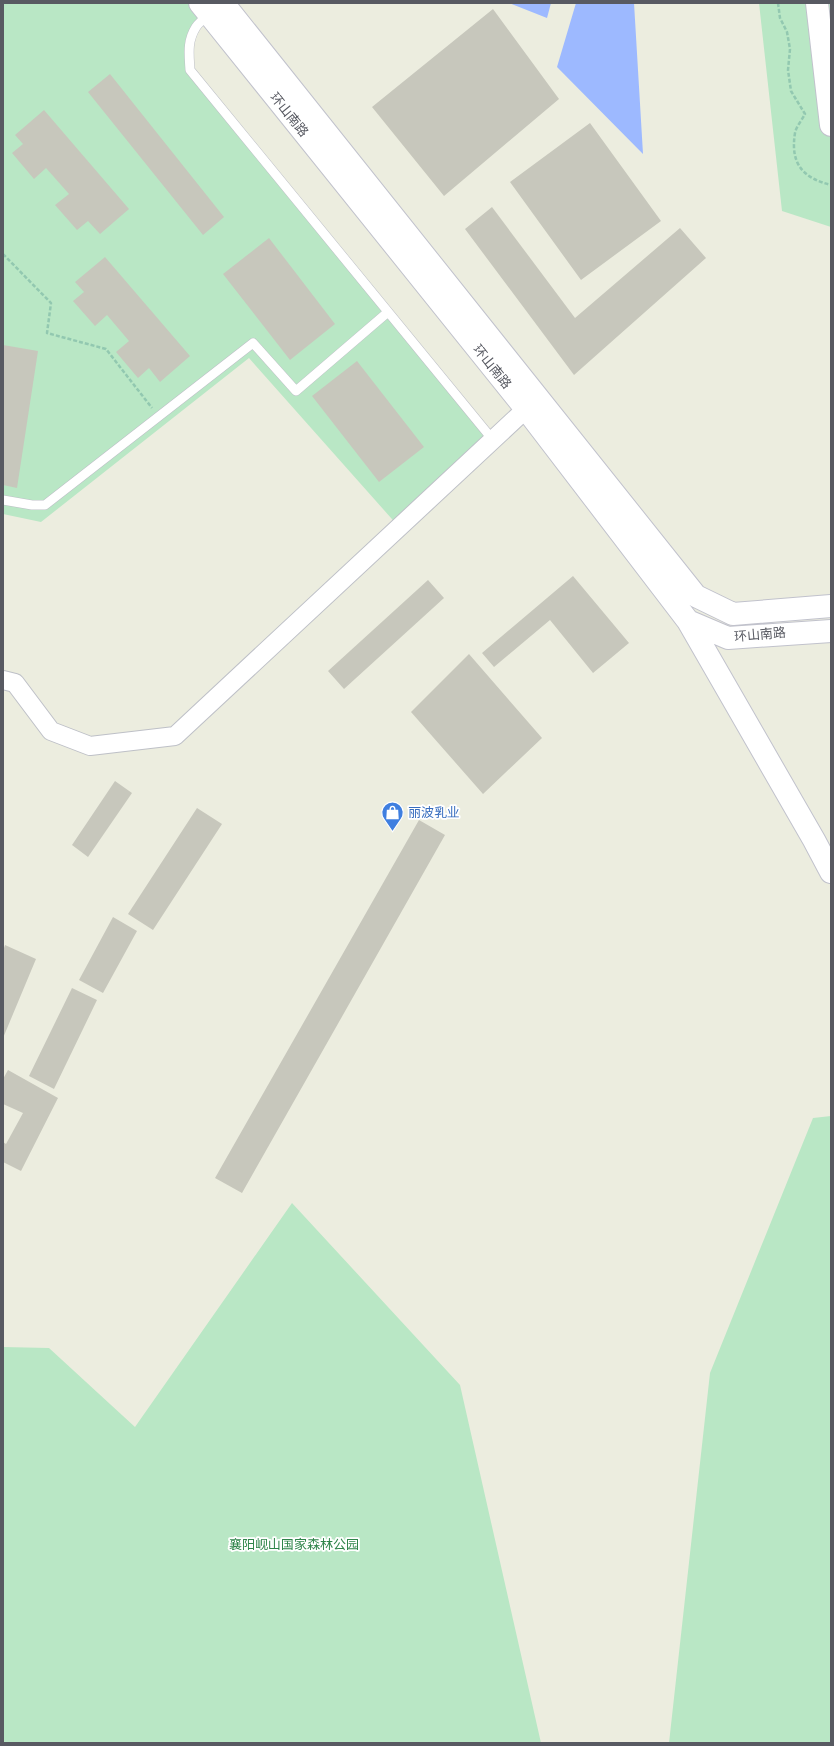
<svg xmlns="http://www.w3.org/2000/svg" width="834" height="1746" viewBox="0 0 834 1746" font-family="'Nunito Sans','Noto Sans SC',sans-serif">
  <style>
    .green { fill: #b9e7c5 }
    .water { fill: #9db9ff }
    .building { fill: #c7c7bc }
    .lines { fill: none; stroke-linecap: round; stroke-linejoin: round }
    .lane-casing { stroke: #bec0c7; stroke-width: 10 }
    .street-casing { stroke: #bec0c7; stroke-width: 20 }
    .secondary-casing { stroke: #c1c2cc; stroke-width: 24 }
    .path { stroke: #92c8b0; stroke-width: 2.5; stroke-dasharray: 4 2; stroke-linecap: butt }
    .lane { stroke: #fff; stroke-width: 9 }
    .street { stroke: #fff; stroke-width: 18 }
    .secondary { stroke: #fff; stroke-width: 22 }
    .labels { text-anchor: middle; dominant-baseline: central; stroke-width: 3.5; stroke-linejoin: round; paint-order: stroke }
    .street-label { font-size: 13px; fill: #585a62; stroke: #fff }
    .shop-label { font-size: 13px; fill: #366cbe; stroke: #fff; text-anchor: start }
    .park-label { font-size: 13px; fill: #2e8449; stroke: #fff }
  </style>
  <rect width="100%" height="100%" fill="#eceddf"/>
  <path class="green" d="M 3,3 L 200,3 L 208,13 L 196,25 L 190,70 L 493,440 L 399,527 L 249,358 L 41,522 L 3,514 Z
    M 759,3 L 831,3 L 831,227 L 782,211 Z
    M 831,1116 L 831,1743 L 669,1743 L 710,1373 L 813,1118 Z
    M 292,1203 L 460,1385 L 541,1743 L 3,1743 L 3,1347 L 49,1348 L 135,1427 Z"/>
  <path class="water" d="M 509,3 L 551,3 L 547,18 Z
    M 576,3 L 634,3 L 643,154 L 557,67 Z"/>
  <path class="building" d="M 493,9 L 559,99 L 444,196 L 372,107 Z
    M 110,74 L 224,217 L 203,235 L 88,92 Z
    M 44,110 L 129,209 L 100,234 L 88,221 L 77,230 L 55,205 L 69,194 L 46,168 L 34,179 L 12,153 L 23,144 L 15,135 Z
    M 590,123 L 661,221 L 581,280 L 510,182 Z
    M 492,207 L 575,318 L 680,228 L 706,258 L 574,375 L 465,229 Z
    M 269,238 L 335,324 L 290,360 L 223,274 Z
    M 105,257 L 190,356 L 160,382 L 149,368 L 138,378 L 116,352 L 129,341 L 107,315 L 95,326 L 73,301 L 84,292 L 75,282 Z
    M 3,345 L 38,351 L 17,488 L 3,485 Z
    M 357,361 L 424,447 L 379,482 L 312,396 Z
    M 573,576 L 629,643 L 593,673 L 550,620 L 494,667 L 482,653 Z
    M 428,580 L 444,598 L 344,689 L 328,671 Z
    M 469,654 L 542,738 L 483,794 L 411,712 Z
    M 115,781 L 132,793 L 88,857 L 72,845 Z
    M 197,808 L 222,824 L 153,930 L 128,914 Z
    M 419,820 L 445,835 L 242,1193 L 215,1178 Z
    M 113,917 L 137,931 L 103,993 L 79,980 Z
    M 5,945 L 36,959 L 3,1038 L 3,951 Z
    M 72,988 L 97,1000 L 54,1089 L 29,1076 Z
    M 8,1070 L 58,1098 L 21,1171 L 3,1162 L 3,1142 L 6,1144 L 23,1113 L 3,1104 L 3,1079 Z"/>
  <g class="lines">
    <defs>
      <path id="lane" d="M 208,13 C 205,19 199,22 196,27 C 187,41 189,54 190,70 L 493,440
        M 3,500 L 32,505 L 45,505 L 253,343 L 296,391 L 388,312"/>
      <path id="street" d="M 3,680 L 15,683 L 51,731 L 90,746 L 175,736 L 526,409"/>
      <path id="secondary" d="M 200,3 L 526,409 L 688,621 L 728,638 L 831,631
        M 223,3 L 696,596 L 733,614 L 831,606
        M 817,3 L 831,125
        M 688,621 L 814,840 L 831,872"/>
    </defs>
    <use href="#lane" class="lane-casing"/>
    <use href="#street" class="street-casing"/>
    <use href="#secondary" class="secondary-casing"/>
    <path class="path" d="M 778,3 L 780,18 L 787,32 L 790,49 L 788,70 L 791,91 L 805,114 C 802,120 796,127 795,133 C 790,164 803,178 831,185
      M 3,254 L 51,303 L 47,333 L 106,349 L 152,408"/>
    <use href="#lane" class="lane"/>
    <use href="#street" class="street"/>
    <use href="#secondary" class="secondary"/>
  </g>
  <defs>
    <symbol id="shop-pin" viewBox="-11 -11 22 30"><path d="M0 17L-7.5 6A9.5 9.5 0 1 1 7.5 6Z" fill="#3f7fe0" stroke="#fff"/><path d="M-5-2.5h2.3a2.7 3.5 0 0 1 5.4 0H5L5.5 6h-11ZM-1.5-2.5h3a1.5 2.3 0 0 0-3 0Z" fill="#fff"/></symbol>
  </defs>
  <g fill-rule="evenodd">
    <use href="#shop-pin" x="380" y="800" width="25" height="34"/>
  </g>
  <g class="labels">
    <g class="street-label">
      <text transform="translate(289 115) rotate(51)">环山南路</text>
      <text transform="translate(492 367) rotate(51)">环山南路</text>
      <text transform="translate(760 635) rotate(-5)">环山南路</text>
    </g>
    <g class="shop-label">
      <text x="408" y="813">丽波乳业</text>
    </g>
    <g class="park-label">
      <text x="294" y="1545">襄阳岘山国家森林公园</text>
    </g>
  </g>
  <rect width="834" height="1746" fill="none" stroke="#585a62" stroke-width="8"/>
</svg>
